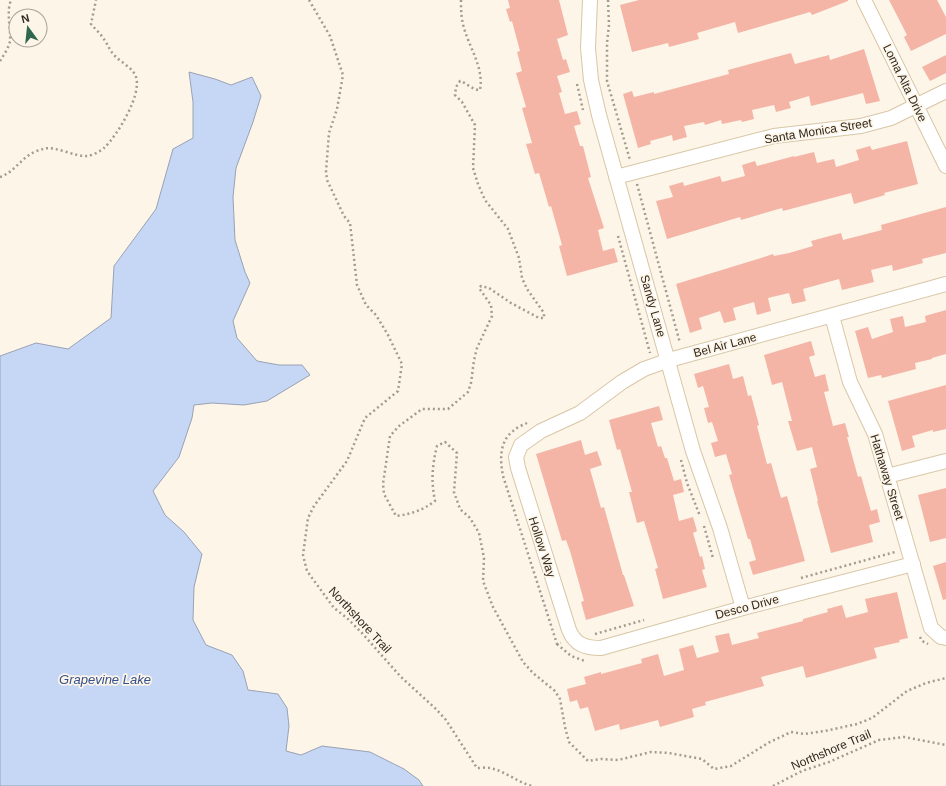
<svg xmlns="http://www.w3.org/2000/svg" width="946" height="786" viewBox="0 0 946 786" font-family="Helvetica,sans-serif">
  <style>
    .water { fill: #c6d6f5; stroke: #99a2b4 }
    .building { fill: #f4b5a6 }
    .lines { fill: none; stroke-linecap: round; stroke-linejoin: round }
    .minor-casing { stroke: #d9c6a6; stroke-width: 16 }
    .path { stroke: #a39b8e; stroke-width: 2.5; stroke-dasharray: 2 3; stroke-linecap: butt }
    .minor { stroke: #fff; stroke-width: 14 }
    .labels { text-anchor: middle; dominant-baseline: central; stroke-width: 3.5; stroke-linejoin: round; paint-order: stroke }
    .street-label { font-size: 12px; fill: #31291d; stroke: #fdf5e8 }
    .water-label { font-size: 13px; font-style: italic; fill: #33518e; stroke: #fdf5e8 }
  </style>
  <rect width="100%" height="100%" fill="#fdf5e8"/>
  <path class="water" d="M 189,72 L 215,79 L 231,85 L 252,77 L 261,96 L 253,122 L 236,168 L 233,197 L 235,240 L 245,272 L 250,283 L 233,321 L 237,338 L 257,361 L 279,365 L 302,365 L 310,375 L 267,401 L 244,405 L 212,403 L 194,405 L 192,418 L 179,457 L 153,491 L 165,515 L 184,532 L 202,554 L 194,587 L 193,620 L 206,645 L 232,655 L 243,671 L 248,690 L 278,694 L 287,708 L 289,726 L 286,751 L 301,755 L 322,746 L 370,752 L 404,769 L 419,780 L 423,786 L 0,786 L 0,356 L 36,343 L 68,349 L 111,318 L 114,266 L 156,209 L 173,149 L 193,138 L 193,102 Z"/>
  <path class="building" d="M 508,0 L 559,0 L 568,35 L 557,39 L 563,60 L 566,59 L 570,72 L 557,76 L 562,92 L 559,93 L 565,114 L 577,111 L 581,124 L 574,126 L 580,146 L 583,146 L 591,177 L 588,178 L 604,228 L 598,230 L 603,251 L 614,248 L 618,262 L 567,276 L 559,246 L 562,245 L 551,206 L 549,207 L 539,173 L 535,174 L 526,144 L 532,143 L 522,108 L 526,107 L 516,73 L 522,71 L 517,52 L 520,51 L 512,21 L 510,22 L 506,9 L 510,8 Z
    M 639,0 L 848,0 L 848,1 L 812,15 L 810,12 L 738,33 L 735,22 L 697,33 L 699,39 L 669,47 L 668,43 L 632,52 L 620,5 Z
    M 889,0 L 937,0 L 946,17 L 946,34 L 911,51 L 904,37 L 907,35 Z
    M 864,49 L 880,101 L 866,104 L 863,93 L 811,106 L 809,96 L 789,102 L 791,108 L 776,112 L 774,105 L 752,110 L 754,119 L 742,122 L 741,120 L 722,124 L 721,120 L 705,125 L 704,122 L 684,126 L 687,137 L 673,141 L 672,135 L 650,141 L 651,144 L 638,148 L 623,94 L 632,91 L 634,97 L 654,92 L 654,94 L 729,74 L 728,70 L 791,53 L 795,64 L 829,55 L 830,60 Z
    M 946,55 L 946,73 L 930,81 L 922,67 Z
    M 907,141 L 918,184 L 884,193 L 885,195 L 854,204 L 851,193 L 783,211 L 782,208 L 741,220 L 740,217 L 667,239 L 656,201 L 673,197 L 669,186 L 683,182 L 684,186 L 720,176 L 722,182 L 745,176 L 742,165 L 755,161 L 757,166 L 794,156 L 794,157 L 814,152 L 817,163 L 834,159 L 836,167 L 859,160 L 856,150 L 870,146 L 872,150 Z
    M 946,207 L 946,253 L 922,259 L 923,263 L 893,271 L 892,265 L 871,270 L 874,282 L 842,290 L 839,279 L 803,289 L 806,301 L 792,304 L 789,293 L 768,298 L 771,311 L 757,315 L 754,302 L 733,308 L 736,320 L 724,323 L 720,311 L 699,318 L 702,329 L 690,333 L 676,284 L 761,258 L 773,254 L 774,256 L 789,253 L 813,246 L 811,241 L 841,233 L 843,240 L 882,230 L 881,225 Z
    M 946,310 L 946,354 L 932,358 L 932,359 L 915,363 L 916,369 L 882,378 L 881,375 L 868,378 L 855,331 L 868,327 L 872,339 L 893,332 L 890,319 L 903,316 L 905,327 L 926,322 L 925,316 Z
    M 811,341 L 815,355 L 809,357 L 815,377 L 825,374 L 829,391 L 824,392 L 833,426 L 845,423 L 849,437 L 847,437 L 858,477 L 861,476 L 871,511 L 877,509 L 880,522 L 869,525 L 873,542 L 831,553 L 817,501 L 818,501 L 810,469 L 817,467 L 812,447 L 797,451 L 788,421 L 792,421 L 782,382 L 772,385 L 764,355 Z
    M 729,364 L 733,379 L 743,376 L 748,396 L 751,395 L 759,425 L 757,426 L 767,464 L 771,463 L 781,498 L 787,496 L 805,561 L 753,575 L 749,562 L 756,560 L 750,539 L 748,539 L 729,475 L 732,474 L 726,454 L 715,457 L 711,443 L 718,441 L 712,422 L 708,423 L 704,408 L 709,407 L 703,386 L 698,388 L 694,374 Z
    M 946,385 L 946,429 L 933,432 L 933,430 L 912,436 L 915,447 L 902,451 L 888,401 Z
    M 659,406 L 663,420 L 651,423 L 658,447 L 661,446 L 665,458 L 667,458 L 674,481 L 681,479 L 684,492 L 673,495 L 679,521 L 693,517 L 697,531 L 693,533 L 700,557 L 702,556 L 705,569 L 702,570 L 707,587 L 663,599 L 655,569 L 658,568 L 644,521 L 637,523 L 629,492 L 632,492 L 620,449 L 617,450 L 609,420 Z
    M 581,440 L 585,455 L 597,451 L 602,465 L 590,469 L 601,508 L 604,507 L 623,575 L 624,575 L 634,606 L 586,620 L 581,602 L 584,601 L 570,551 L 566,540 L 562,541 L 536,454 Z
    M 946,488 L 946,538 L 930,542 L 918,495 Z
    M 946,562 L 946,599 L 943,600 L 933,566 Z
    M 897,592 L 908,638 L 899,640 L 900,642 L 874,648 L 877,658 L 806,678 L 803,666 L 761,677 L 764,686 L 705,702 L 706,705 L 692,709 L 694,717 L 660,727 L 658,720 L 620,730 L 619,724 L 595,731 L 588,707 L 580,709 L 577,700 L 570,702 L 567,689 L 586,684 L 584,677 L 601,672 L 601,674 L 642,663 L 641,659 L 658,654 L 664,676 L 684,670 L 679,649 L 693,645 L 697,658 L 719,652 L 715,636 L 729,633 L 732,645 L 759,638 L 757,633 L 803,621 L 803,619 L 828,612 L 827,609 L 842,605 L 846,618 L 868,612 L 865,599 Z"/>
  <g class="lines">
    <defs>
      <path id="minor" d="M 590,0 L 588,48 L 591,80 L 599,115 L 693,451 L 720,528 L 743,608
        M 864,0 L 946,166
        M 616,177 L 774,136 L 861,126 L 891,118 L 946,91
        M 832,316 L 850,382 L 875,434 L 931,628 L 941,637 L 946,638
        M 887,476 L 946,461
        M 913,564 L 743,608 L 601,648 C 586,648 575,645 569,630 L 518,468 L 516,457 L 521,445 L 541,431 L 580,413 L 622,382 L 644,369 L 669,360 L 946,284"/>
    </defs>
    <use href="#minor" class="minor-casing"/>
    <path class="path" d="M 309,0 L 330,36 L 343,75 L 337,109 L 329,133 L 326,171 L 327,180 L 344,216 L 350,223 L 357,285 L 366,305 L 376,315 L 388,335 L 402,364 L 398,391 L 365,418 L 347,461 L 314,506 L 308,518 L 303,555 L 307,571 L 334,608 L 347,618 L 361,632 L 401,677 L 436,709 L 446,720 L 477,768 C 481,768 486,767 490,768 C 505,771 517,782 532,786
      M 461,0 C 461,10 461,18 464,28 C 470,49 484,68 480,90 C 472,90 467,83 460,81 L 456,87 L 455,95 L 462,102 L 475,125 L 473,168 L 478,184 L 485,200 L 508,229 L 519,258 L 522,278 L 527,289 L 544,313 L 544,318 L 539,318 L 511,303 L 489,288 L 481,286 L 479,288 L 491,305 L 492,316 L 477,348 L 474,360 L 471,383 L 468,392 L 448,409 L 422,409 L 399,426 L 390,436 L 383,484 L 384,494 L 396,516 C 412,514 423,510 435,501 C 431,481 432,466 437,446 L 445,442 L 457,453 L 454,492 L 460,509 L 470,518 L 479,533 L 484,558 L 483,581 L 493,607 L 523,662 L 533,673 L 555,691 L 560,699 L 565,727 L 569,742 L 588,761 L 601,759 L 618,760 L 651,752 L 669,753 L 702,759 L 714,769 L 731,766 L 768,743 L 791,732 L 804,734 L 825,731 L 857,724 L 872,718 L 907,691 L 926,683 L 946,678
      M 608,0 L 609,25 L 607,43 L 607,81 L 630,160
      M 0,61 C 4,55 9,47 10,41 C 11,27 6,13 11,0
      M 577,84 L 583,110
      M 0,177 C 12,173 19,162 29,155 C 33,152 39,150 43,149 C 54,145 74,157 88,156 C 93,155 101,151 104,148 C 117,136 142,95 136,77 C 133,68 122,63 115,56 C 109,50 108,44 103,38 C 100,33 95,29 91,24 L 96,0
      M 637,184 L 680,343
      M 618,236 L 650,353
      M 527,423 C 523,425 517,427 513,431 C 499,442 500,460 503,476 L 557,644 L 561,643
      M 681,460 L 687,483 L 700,516
      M 704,526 L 713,558
      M 801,578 L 895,552 L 896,554
      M 595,634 L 644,620
      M 920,637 L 922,641 L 928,644
      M 557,644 L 571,656 L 585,661
      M 773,786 L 802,771 L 829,762 L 879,740 L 904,737 L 946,745"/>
    <use href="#minor" class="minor"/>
  </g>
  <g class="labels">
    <g class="street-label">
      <text transform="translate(905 83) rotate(64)">Loma Alta Drive</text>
      <text transform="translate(818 131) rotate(-9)">Santa Monica Street</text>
      <text transform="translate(653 306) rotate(74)">Sandy Lane</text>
      <text transform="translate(725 345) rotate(-15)">Bel Air Lane</text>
      <text transform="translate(887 477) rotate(73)">Hathaway Street</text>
      <text transform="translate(542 547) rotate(72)">Hollow Way</text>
      <text transform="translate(747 607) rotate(-15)">Desco Drive</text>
      <text transform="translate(360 620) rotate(47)">Northshore Trail</text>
      <text transform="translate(831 750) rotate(-23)">Northshore Trail</text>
    </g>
    <g class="water-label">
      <text x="105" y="679">Grapevine Lake</text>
    </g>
  </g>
  <g transform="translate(28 28) rotate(345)"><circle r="19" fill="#fdf5e8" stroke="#aba397"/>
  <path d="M0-3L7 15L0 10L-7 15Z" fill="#30674e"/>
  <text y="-6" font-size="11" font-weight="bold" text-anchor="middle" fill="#31291d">N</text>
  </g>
</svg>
